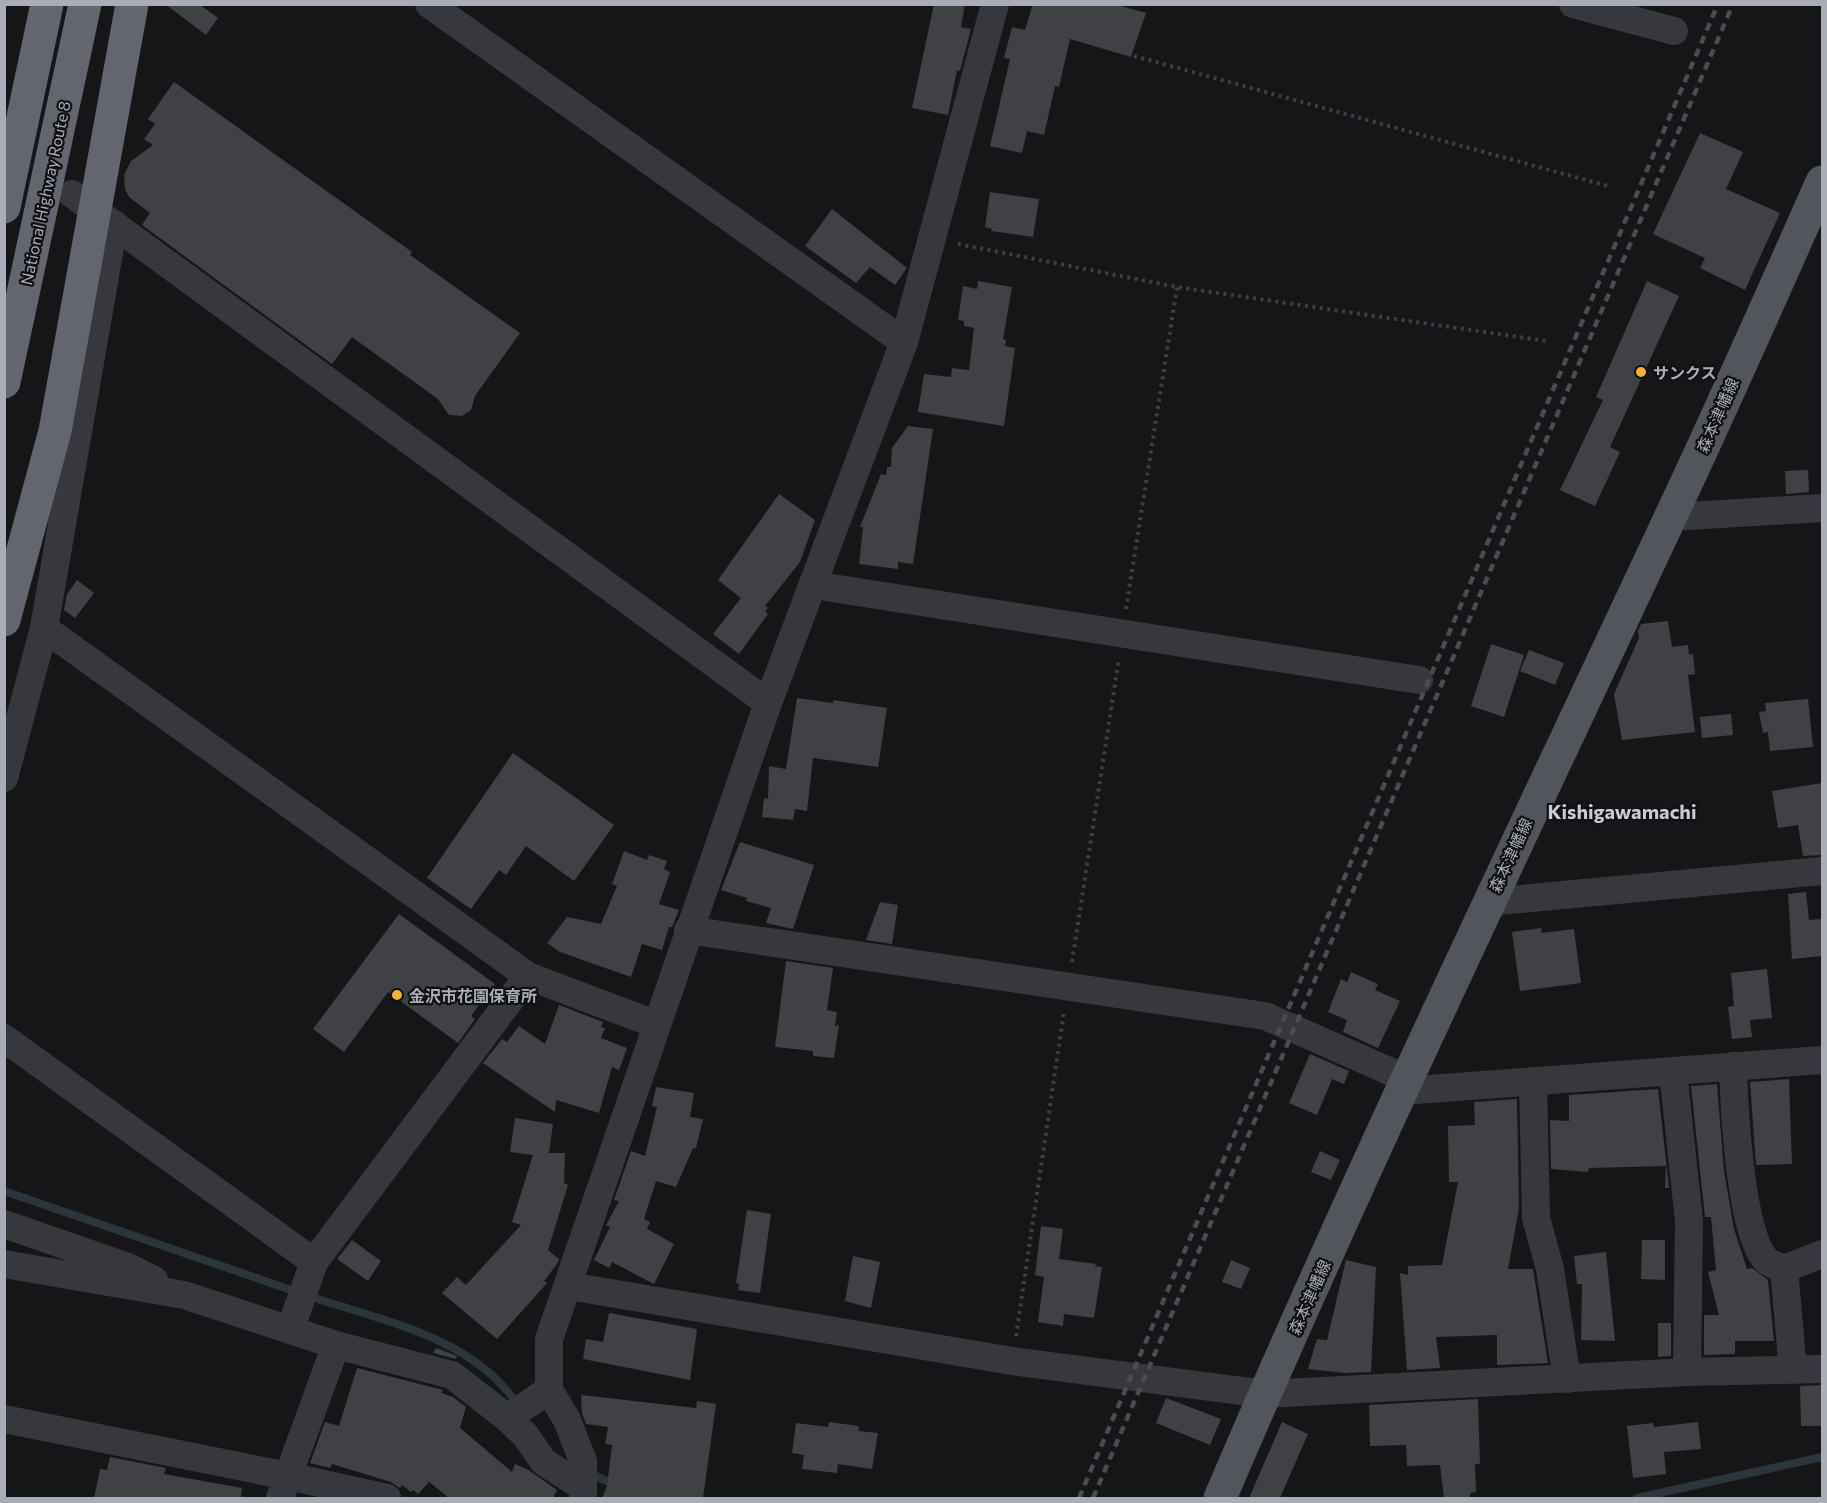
<svg xmlns="http://www.w3.org/2000/svg" width="1827" height="1503" viewBox="0 0 1827 1503" font-family="Commissioner,'Noto Sans JP',sans-serif">
  <style>
    .lines { fill: none; stroke-linecap: round; stroke-linejoin: round }
    .stream { stroke: #2c353c; stroke-width: 8 }
    .building { fill: #404145 }
    .path { stroke: #3d3f44; stroke-width: 4; stroke-dasharray: 3 4.5; stroke-linecap: butt }
    .minor { stroke: #37383d; stroke-width: 28 }
    .major { stroke: #53555c; stroke-width: 33 }
    .highway { stroke: #63666e; stroke-width: 33 }
    .rail { stroke: #4a4c52; stroke-width: 4.5; stroke-dasharray: 8 6; stroke-linecap: butt }
    .poi-dot { fill: #f2b134; stroke: #111113; stroke-width: 2 }
    .labels { text-anchor: middle; dominant-baseline: central; stroke-width: 4.5; stroke-linejoin: round; paint-order: stroke }
    .street-label { font-size: 16px; fill: #a8adb8; stroke: #111113 }
    .poi-label { font-size: 16px; font-weight: bold; fill: #a8adb8; stroke: #111113; text-anchor: start }
    .quarter-label { font-size: 20px; font-weight: bold; fill: #c9ccd4; stroke: #111113 }
  </style>
  <rect width="100%" height="100%" fill="#161618"/>
  <g class="lines">
    <path class="stream" d="M 4,1191 L 297,1292
      M 309,1296 C 380,1320 473,1337 517,1404
      M 589,1473 L 616,1485
      M 1637,1498 L 1822,1457"/>
  </g>
  <path class="building" d="M 165,4 L 199,4 L 218,18 L 206,35 Z
    M 934,4 L 965,4 L 961,27 L 971,29 L 960,71 L 957,70 L 948,115 L 912,108 Z
    M 1033,4 L 1114,4 L 1146,13 L 1131,57 L 1070,39 L 1059,87 L 1055,86 L 1044,135 L 1027,131 L 1022,153 L 990,146 L 1010,59 L 1004,58 L 1012,27 L 1025,30 Z
    M 174,82 L 412,252 L 410,255 L 520,333 L 475,396 L 471,410 L 462,416 L 449,415 L 438,399 L 352,337 L 332,364 L 142,225 L 150,213 L 129,197 L 125,189 L 124,175 L 131,161 L 153,145 L 144,139 L 155,124 L 148,119 Z
    M 1700,133 L 1743,152 L 1726,189 L 1780,213 L 1745,290 L 1700,268 L 1705,258 L 1653,234 Z
    M 990,192 L 1039,199 L 1033,237 L 991,231 L 992,229 L 985,227 Z
    M 832,209 L 907,268 L 895,285 L 870,267 L 856,283 L 805,246 Z
    M 978,281 L 1012,287 L 1003,339 L 1006,340 L 1005,346 L 1015,348 L 1004,426 L 918,412 L 924,374 L 951,377 L 952,368 L 969,370 L 974,328 L 964,326 L 964,321 L 958,320 L 963,286 L 977,289 Z
    M 1647,281 L 1679,296 L 1610,447 L 1620,452 L 1595,506 L 1560,490 L 1603,400 L 1596,397 Z
    M 908,426 L 933,429 L 913,564 L 898,562 L 898,569 L 859,564 L 863,527 L 860,527 L 881,474 L 886,475 L 887,467 L 891,467 L 892,448 Z
    M 1808,470 L 1809,492 L 1786,494 L 1785,471 Z
    M 779,494 L 815,520 L 800,562 L 765,606 L 768,608 L 765,611 L 768,614 L 739,654 L 713,634 L 741,598 L 718,580 Z
    M 77,580 L 94,593 L 75,618 L 64,610 L 67,594 Z
    M 1668,621 L 1672,647 L 1688,645 L 1689,655 L 1693,654 L 1695,674 L 1688,675 L 1695,732 L 1622,740 L 1614,694 L 1639,638 L 1638,631 L 1641,624 Z
    M 1491,644 L 1524,655 L 1504,717 L 1471,706 Z
    M 1529,650 L 1564,663 L 1555,685 L 1520,671 Z
    M 797,698 L 833,703 L 833,700 L 887,708 L 878,767 L 813,758 L 807,811 L 795,809 L 793,820 L 762,817 L 764,798 L 768,799 L 769,766 L 786,769 Z
    M 1808,699 L 1813,747 L 1770,751 L 1768,732 L 1763,733 L 1759,712 L 1766,711 L 1765,703 Z
    M 1731,714 L 1733,735 L 1702,738 L 1700,717 Z
    M 513,753 L 614,825 L 574,881 L 526,846 L 506,875 L 499,870 L 471,909 L 427,878 Z
    M 1822,783 L 1822,855 L 1803,856 L 1798,825 L 1778,828 L 1772,791 Z
    M 740,842 L 814,865 L 793,929 L 766,923 L 771,908 L 746,901 L 747,898 L 721,890 Z
    M 624,851 L 647,860 L 649,855 L 667,861 L 664,869 L 670,872 L 659,904 L 679,910 L 672,927 L 669,927 L 662,950 L 642,944 L 631,977 L 560,952 L 547,943 L 567,917 L 601,924 L 617,886 L 612,884 Z
    M 1806,892 L 1809,920 L 1822,919 L 1822,956 L 1792,959 L 1788,894 Z
    M 880,902 L 898,905 L 892,944 L 866,940 Z
    M 399,914 L 495,984 L 471,1016 L 475,1019 L 458,1043 L 388,992 L 344,1052 L 313,1029 Z
    M 1541,928 L 1542,933 L 1574,929 L 1581,983 L 1520,991 L 1512,932 Z
    M 786,961 L 833,968 L 827,1010 L 837,1012 L 835,1026 L 839,1025 L 834,1058 L 813,1056 L 813,1051 L 775,1047 Z
    M 1767,969 L 1772,1018 L 1750,1020 L 1752,1037 L 1732,1039 L 1728,1007 L 1734,1006 L 1731,973 Z
    M 1351,972 L 1378,984 L 1375,990 L 1400,1001 L 1378,1048 L 1343,1032 L 1347,1020 L 1328,1012 L 1341,979 L 1347,982 Z
    M 559,1005 L 603,1022 L 601,1027 L 605,1028 L 601,1038 L 627,1048 L 619,1070 L 612,1067 L 599,1113 L 556,1100 L 555,1112 L 483,1063 L 502,1039 L 507,1042 L 519,1026 L 545,1044 Z
    M 1310,1054 L 1349,1071 L 1344,1084 L 1332,1079 L 1317,1115 L 1289,1103 Z
    M 1789,1079 L 1792,1164 L 1756,1165 L 1750,1082 Z
    M 1717,1084 L 1724,1171 L 1734,1229 L 1747,1269 L 1752,1268 L 1768,1280 L 1774,1341 L 1735,1341 L 1735,1354 L 1704,1355 L 1704,1315 L 1719,1315 L 1708,1272 L 1716,1270 L 1711,1217 L 1705,1217 L 1691,1086 Z
    M 656,1087 L 694,1093 L 690,1117 L 703,1119 L 696,1148 L 693,1148 L 676,1187 L 656,1181 L 644,1219 L 650,1222 L 647,1229 L 674,1244 L 654,1284 L 612,1262 L 609,1268 L 594,1260 L 610,1227 L 606,1225 L 619,1201 L 614,1200 L 631,1151 L 645,1156 L 657,1107 L 652,1106 Z
    M 1658,1089 L 1669,1188 L 1665,1188 L 1666,1166 L 1589,1168 L 1588,1172 L 1551,1169 L 1550,1120 L 1569,1121 L 1569,1095 Z
    M 1517,1099 L 1519,1208 L 1508,1269 L 1533,1269 L 1548,1363 L 1497,1365 L 1497,1335 L 1436,1337 L 1440,1368 L 1407,1370 L 1400,1273 L 1408,1275 L 1408,1266 L 1442,1265 L 1458,1182 L 1449,1182 L 1448,1126 L 1475,1125 L 1474,1102 Z
    M 515,1118 L 553,1124 L 549,1153 L 565,1153 L 564,1183 L 568,1185 L 548,1250 L 559,1259 L 557,1264 L 544,1281 L 547,1283 L 497,1339 L 442,1293 L 457,1277 L 466,1285 L 521,1225 L 512,1222 L 533,1155 L 510,1152 Z
    M 1320,1151 L 1340,1160 L 1331,1180 L 1311,1172 Z
    M 747,1210 L 771,1214 L 760,1293 L 738,1290 L 739,1284 L 736,1283 Z
    M 1041,1226 L 1063,1229 L 1059,1259 L 1096,1264 L 1095,1266 L 1102,1267 L 1094,1318 L 1064,1314 L 1063,1326 L 1038,1322 L 1044,1277 L 1035,1275 Z
    M 352,1240 L 381,1261 L 368,1281 L 337,1259 Z
    M 1642,1240 L 1665,1240 L 1665,1280 L 1641,1279 Z
    M 1606,1252 L 1615,1341 L 1581,1340 L 1582,1284 L 1577,1284 L 1574,1256 Z
    M 853,1256 L 880,1262 L 871,1308 L 845,1301 Z
    M 1231,1260 L 1250,1268 L 1241,1289 L 1222,1282 Z
    M 1346,1260 L 1376,1267 L 1371,1372 L 1345,1373 L 1308,1369 L 1317,1339 L 1327,1340 Z
    M 609,1313 L 697,1329 L 690,1380 L 583,1359 L 586,1339 L 603,1342 Z
    M 1658,1323 L 1671,1323 L 1671,1356 L 1658,1357 Z
    M 436,1348 L 457,1356 L 456,1359 L 433,1353 Z
    M 357,1368 L 443,1390 L 441,1393 L 453,1397 L 466,1407 L 460,1428 L 512,1472 L 515,1464 L 530,1471 L 557,1490 L 553,1498 L 449,1498 L 429,1482 L 418,1494 L 413,1490 L 411,1492 L 402,1485 L 400,1488 L 391,1482 L 332,1464 L 330,1468 L 310,1463 L 325,1422 L 339,1426 Z
    M 1822,1385 L 1822,1426 L 1801,1426 L 1800,1386 Z
    M 581,1395 L 696,1408 L 697,1401 L 716,1404 L 703,1498 L 602,1498 L 607,1486 L 612,1445 L 605,1444 L 608,1427 L 586,1424 L 582,1413 Z
    M 1166,1398 L 1221,1419 L 1210,1445 L 1156,1423 Z
    M 1478,1399 L 1480,1464 L 1475,1464 L 1476,1492 L 1470,1493 L 1470,1498 L 1444,1498 L 1440,1465 L 1407,1466 L 1406,1445 L 1370,1446 L 1369,1405 Z
    M 829,1422 L 859,1426 L 858,1431 L 878,1433 L 872,1469 L 838,1464 L 837,1473 L 802,1469 L 804,1455 L 792,1453 L 796,1423 L 828,1427 Z
    M 1282,1422 L 1308,1434 L 1280,1498 L 1249,1498 Z
    M 1698,1422 L 1701,1449 L 1664,1452 L 1666,1474 L 1633,1478 L 1627,1426 L 1653,1423 L 1654,1427 Z
    M 110,1457 L 166,1468 L 164,1474 L 242,1488 L 241,1498 L 94,1498 L 100,1469 L 107,1470 Z"/>
  <g class="lines">
    <path class="path" d="M 1134,56 L 1608,186
      M 958,244 L 1177,287 L 1546,341
      M 1126,609 L 1177,287
      M 1072,962 L 1119,658
      M 1016,1336 L 1064,1011"/>
    <path class="minor" d="M 429,4 L 904,342
      M 1573,4 L 1674,31
      M 72,194 L 768,703
      M 1671,517 L 1822,508
      M 813,585 L 1419,680
      M 44,628 L 114,224
      M 4,778 L 44,628 L 528,976 L 655,1024
      M 1488,902 L 1822,871
      M 688,930 L 1265,1016 L 1407,1079
      M 4,1038 L 314,1262 L 528,976
      M 1733,1066 C 1734,1104 1740,1236 1767,1261 C 1771,1264 1779,1267 1784,1269
      M 1673,1071 L 1689,1221 L 1687,1372
      M 1533,1081 L 1536,1218 L 1550,1269 L 1567,1379
      M 1402,1091 L 1822,1060
      M 4,1224 L 128,1267 L 154,1280
      M 4,1264 L 184,1295 L 336,1345 L 452,1375 L 507,1418 L 525,1435 L 544,1462 L 583,1487
      M 569,1286 L 1012,1361 L 1265,1394 L 1687,1372 L 1822,1369
      M 290,1330 L 314,1262
      M 1793,1370 L 1784,1269 L 1822,1254
      M 507,1418 L 549,1390
      M 4,1419 L 288,1476 L 387,1498
      M 280,1498 L 336,1345
      M 583,1498 L 583,1461 L 567,1420 L 549,1390 L 549,1339 L 768,703 L 904,342 L 995,4"/>
    <path class="major" d="M 1220,1498 C 1361,1168 1517,845 1669,520 C 1722,408 1772,295 1822,182"/>
    <path class="highway" d="M 4,207 L 47,4
      M 4,382 L 85,4
      M 4,620 L 55,431 L 132,4"/>
    <path class="rail" d="M 1079,1498 L 1718,4
      M 1093,1498 L 1733,4"/>
  </g>
  <g class="poi-dot">
    <circle cx="1641" cy="372" r="6"/>
    <circle cx="397" cy="995" r="6"/>
  </g>
  <g class="labels">
    <g class="street-label">
      <text transform="translate(45 193) rotate(-78)">National Highway Route 8</text>
      <text transform="translate(1717 415) rotate(-66)">森本津幡線</text>
      <text transform="translate(1510 855) rotate(-65)">森本津幡線</text>
      <text transform="translate(1309 1297) rotate(-66)">森本津幡線</text>
    </g>
    <g class="poi-label">
      <text x="1653" y="372">サンクス</text>
      <text x="409" y="995">金沢市花園保育所</text>
    </g>
    <g class="quarter-label">
      <text x="1622" y="811">Kishigawamachi</text>
    </g>
  </g>
  <rect width="1827" height="1503" fill="none" stroke="#a8adb8" stroke-width="12"/>
</svg>
